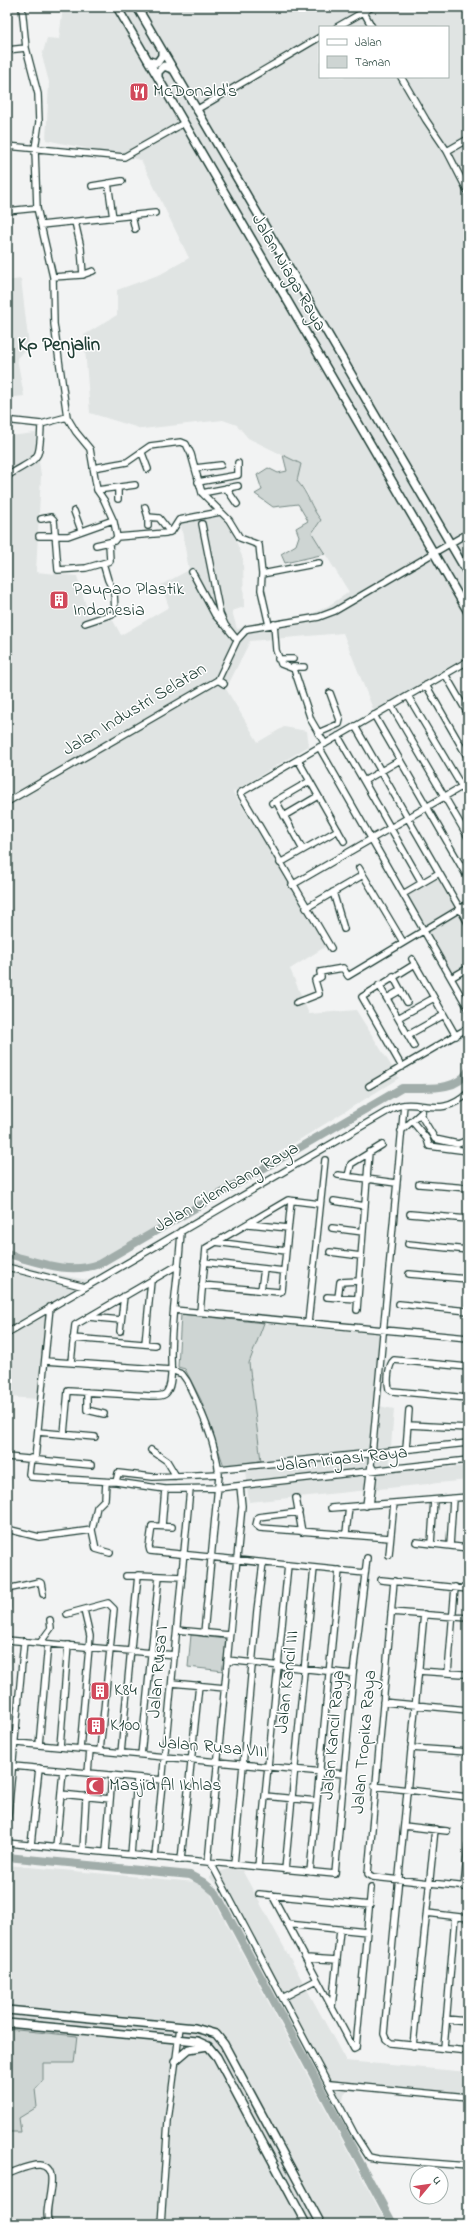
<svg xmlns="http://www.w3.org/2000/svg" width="475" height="2231" viewBox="0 0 475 2231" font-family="'Indie Flower',sans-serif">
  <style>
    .built { fill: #e0e4e3; fill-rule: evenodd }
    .green { fill: #ced5d3; stroke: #768984 }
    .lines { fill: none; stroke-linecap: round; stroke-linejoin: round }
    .river { stroke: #a1adaa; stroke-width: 8 }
    .minor-casing { stroke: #1f3d34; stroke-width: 8 }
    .major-casing { stroke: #1f3d34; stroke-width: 10 }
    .minor { stroke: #fff; stroke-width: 5.5 }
    .major { stroke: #fff; stroke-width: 7 }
    .labels { text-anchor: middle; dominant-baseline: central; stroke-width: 3; stroke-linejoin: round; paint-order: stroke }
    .poi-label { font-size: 18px; fill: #1f3d34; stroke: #fff; text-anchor: start }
    .street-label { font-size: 18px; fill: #1f3d34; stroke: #fff }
    .neighbourhood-label { font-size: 19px; font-weight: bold; fill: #1f3d34; stroke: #fff }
  </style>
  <rect width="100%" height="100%" fill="#f2f3f3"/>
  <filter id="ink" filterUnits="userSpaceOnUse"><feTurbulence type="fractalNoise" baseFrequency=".025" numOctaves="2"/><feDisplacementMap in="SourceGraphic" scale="8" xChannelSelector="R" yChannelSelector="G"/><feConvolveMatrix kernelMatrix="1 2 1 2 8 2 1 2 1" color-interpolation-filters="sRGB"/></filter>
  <g filter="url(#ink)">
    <path class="built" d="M 63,7 L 462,7 L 468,32 L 468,146 L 465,148 L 468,159 L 468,659 L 375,714 L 343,633 L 250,641 L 226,689 L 258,742 L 284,727 L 307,731 L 309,746 L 233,792 L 328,945 L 290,969 L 309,1014 L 356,1010 L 399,1078 L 99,1264 L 84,1269 L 58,1268 L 7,1253 L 7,431 L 10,436 L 35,433 L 41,475 L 36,572 L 77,576 L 90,619 L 110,615 L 121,635 L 169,607 L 161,585 L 189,570 L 180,520 L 216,510 L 232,531 L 243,559 L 244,607 L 232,611 L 237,629 L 310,615 L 328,606 L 349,592 L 312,533 L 321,520 L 314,512 L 307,492 L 297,481 L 301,464 L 248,438 L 237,425 L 223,420 L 142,429 L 90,413 L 84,335 L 117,315 L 117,290 L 161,274 L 189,258 L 141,160 L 46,140 L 49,82 L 42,56 L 47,38 L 59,39 ZM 320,27 L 448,27 L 448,77 L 320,77 Z
      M 21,279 L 29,346 L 17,358 L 24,396 L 7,398 L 7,281 Z
      M 439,878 L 468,927 L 468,967 L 451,976 L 406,896 Z
      M 7,1260 L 53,1274 L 88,1280 L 44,1308 L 49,1316 L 44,1342 L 40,1399 L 7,1397 Z
      M 264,1323 L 381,1334 L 374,1405 L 394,1409 L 389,1472 L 468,1466 L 468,1480 L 249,1502 L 244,1463 L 261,1461 L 249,1363 Z
      M 7,1865 L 196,1882 L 210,1893 L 387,2224 L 7,2224 Z
      M 229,1868 L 242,1870 L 346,2061 L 468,2072 L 468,2100 L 349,2088 L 344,2094 L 343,2101 L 335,2105 L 220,1888 L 209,1877 Z"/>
    <path class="green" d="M 283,455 L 301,464 L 297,481 C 309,494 310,507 321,520 L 312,533 L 325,554 L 285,563 L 281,554 L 296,545 L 299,536 L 296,528 L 308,521 L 298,504 L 273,507 L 255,494 L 262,490 L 257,475 L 268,468 L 278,473 L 287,471 Z
      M 181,1314 L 264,1323 L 249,1363 L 261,1461 L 224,1466 L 201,1400 L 185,1369 L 178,1367 Z
      M 191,1635 L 226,1639 L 224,1671 L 188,1667 Z
      M 7,2029 L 77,2036 L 74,2063 L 43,2063 L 43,2082 L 35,2089 L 37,2107 L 19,2118 L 21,2132 L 7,2132 Z"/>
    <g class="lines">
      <path class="river" d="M 7,1254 C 38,1262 68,1275 99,1264 L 402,1088 C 424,1087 456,1093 468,1071
        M 7,1857 L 190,1875 L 203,1882 L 216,1893 L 393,2224"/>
      <defs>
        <path id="minor" d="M 22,7 L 26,48 L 38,94 L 39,122 L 35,149 L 37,208 L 53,277 L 54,324 L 67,417 L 76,432 L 90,449 L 97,490 L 104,500 L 114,522 L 117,537
          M 361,7 L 372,27
          M 337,27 L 372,7
          M 7,50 L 26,48
          M 401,77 L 426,120 L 447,151 L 468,192
          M 196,110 L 320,37
          M 7,146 L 124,157 L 184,123
          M 447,151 L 468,139
          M 108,183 L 113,218
          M 92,186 L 122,181
          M 7,211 L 37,208
          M 132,216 L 135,229
          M 75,222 L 81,248 L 83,275
          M 41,225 L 155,213
          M 53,277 L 82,275 L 93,271
          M 14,421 L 41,424 L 67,417
          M 142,453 L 148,469
          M 93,468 L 127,462 L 150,446 L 181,442 L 186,444 L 191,454 L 202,493 L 229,520 L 240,538 L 259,545 L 262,574 L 261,590 L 269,625
          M 195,468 L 221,465
          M 7,476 C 39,456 40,464 41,424
          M 198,482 L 238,475 L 238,463
          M 118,488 L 118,499
          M 226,488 L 237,504
          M 97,490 L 135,485
          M 202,493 L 238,486
          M 145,507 L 148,517 L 159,518 L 170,532
          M 74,511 L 81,530
          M 41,519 L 51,517 L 54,520 L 58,570 L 86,568 L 110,561 L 109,543
          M 202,524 L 220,614 L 225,625 L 237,640
          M 148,526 L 148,517
          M 39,536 L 68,536 L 113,520
          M 117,537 L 166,533 L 172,531 L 179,520 L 220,512
          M 96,545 L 114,541 L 117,537
          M 192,572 L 215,615 L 223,624
          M 262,574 L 319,563
          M 85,623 L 115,613 L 114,592 L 108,580 L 103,563
          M 274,624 L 276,650 L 281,664 L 294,669 L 311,720 L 325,744
          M 278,659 L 293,659
          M 293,667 L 304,667
          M 445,674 L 468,714
          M 218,680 L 224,684
          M 426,685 L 468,758
          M 408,696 L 468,797
          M 391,705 L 468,837
          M 374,715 L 468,878
          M 355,726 L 468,923
          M 318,733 L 339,724 L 340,720 L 330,693
          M 338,736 L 422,883
          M 319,747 L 468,1008
          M 298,760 L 344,841
          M 364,781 L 400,760
          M 276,801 L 303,850
          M 7,802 L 218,680 L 237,640 L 247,629 L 319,617 L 335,611 L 468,533
          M 272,803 L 310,781
          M 284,816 L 318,796
          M 280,863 L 338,830
          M 359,868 L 403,942
          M 292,885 L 468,783
          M 333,892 L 344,929
          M 403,894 L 439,873
          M 306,908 L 363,875
          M 331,948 L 240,793 L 468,661
          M 412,959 L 456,1036
          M 393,976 L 407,1002
          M 451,978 L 468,968
          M 379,985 L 414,1046
          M 387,998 L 401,990
          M 296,1003 L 319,994 L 315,980 L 321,977 L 320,972 L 343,968 L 348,976 L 468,904
          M 398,1018 L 434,998
          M 408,1035 L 444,1015
          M 402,1067 L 362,997 L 415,964
          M 369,1086 L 468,1028
          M 420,1114 L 435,1139 L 458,1144 L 468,1140
          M 412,1121 L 427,1139 L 429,1146 L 468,1151
          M 401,1131 L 422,1112
          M 338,1175 L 396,1183
          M 348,1176 L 351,1164 L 382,1145
          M 419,1184 L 468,1188
          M 334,1201 L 365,1206
          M 410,1214 L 468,1219
          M 248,1224 L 288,1228
          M 332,1228 L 363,1232
          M 215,1242 L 286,1251
          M 408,1244 L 468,1250
          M 330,1252 L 361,1256
          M 204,1262 L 284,1271
          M 7,1267 L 85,1287
          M 409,1274 L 468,1279
          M 202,1285 L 279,1292 L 282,1291 L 291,1201
          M 261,1290 L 264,1269
          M 327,1297 L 357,1299
          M 338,1298 L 340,1282 L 359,1281
          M 399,1304 L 468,1311
          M 174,1310 L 468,1338
          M 357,1310 L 369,1152
          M 200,1312 L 206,1248 L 288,1200 L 320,1204
          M 88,1317 L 121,1320
          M 308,1323 L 325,1160
          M 120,1331 L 124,1296
          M 7,1333 L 393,1108 C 419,1096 439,1121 468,1093
          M 73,1338 L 155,1345
          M 145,1344 L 151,1281
          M 45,1361 L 171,1370 L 182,1374 L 187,1381 C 201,1410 216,1442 219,1475 L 204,1633
          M 71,1362 L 75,1325 L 178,1265
          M 468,1367 L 394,1360 C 388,1365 387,1381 389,1389 L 392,1391 L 468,1398
          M 87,1392 L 87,1410 L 104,1414
          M 408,1425 L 468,1428
          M 38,1432 L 95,1437
          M 64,1434 L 68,1391 L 150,1396 C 156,1396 164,1397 167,1392 C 173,1383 171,1366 171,1356 C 171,1314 179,1272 181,1231
          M 406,1449 L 409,1410
          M 151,1450 L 167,1461 L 176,1476
          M 7,1457 L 91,1465
          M 31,1458 L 29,1474 L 31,1477 L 116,1482 L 165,1489 L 218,1488 L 468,1460
          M 35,1459 L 50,1307
          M 371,1465 L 404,1105
          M 219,1469 L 468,1443
          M 116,1482 L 118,1473 L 153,1477 L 219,1474
          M 296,1498 L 302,1532
          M 366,1506 L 371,1465 L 374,1471 L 370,1505
          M 331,1508 L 468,1497
          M 299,1512 L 258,1517 L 256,1525 L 260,1528 L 390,1538
          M 162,1526 L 165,1489
          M 172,1527 L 152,1526 L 149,1547 L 150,1551 L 365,1573
          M 7,1529 L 39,1537 L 92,1530 L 97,1507 L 105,1499 L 106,1482
          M 92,1530 L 96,1549 L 110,1553
          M 346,1533 L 349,1507
          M 416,1542 L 468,1548
          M 431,1544 L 434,1500
          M 450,1546 L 453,1499
          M 389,1555 L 394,1503
          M 126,1576 L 138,1576
          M 381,1580 L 468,1589
          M 394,1581 L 368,1874 L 373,1877 L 468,1887
          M 7,1589 L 39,1582 L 41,1583 L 43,1594
          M 7,1601 L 7,1607
          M 391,1612 L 468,1618
          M 67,1614 L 108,1603 L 114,1609 L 100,1751
          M 424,1614 L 384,2034 L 386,2039 L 391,2043 L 468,2051
          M 177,1630 L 229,1635
          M 7,1640 L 175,1655
          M 40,1643 L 51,1628 L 50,1620
          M 227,1660 L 353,1674
          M 418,1671 L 463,1674
          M 448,1673 L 455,1587
          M 172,1683 L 225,1688
          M 383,1702 L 468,1710
          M 7,1742 L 344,1774
          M 39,1745 L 48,1644
          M 60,1747 L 68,1645
          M 411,1748 L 468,1752
          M 80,1749 L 90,1636 L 84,1610
          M 121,1753 L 138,1575 L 182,1577
          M 141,1755 L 159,1576
          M 13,1766 L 163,1780
          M 88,1773 L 90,1750
          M 374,1786 L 468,1797
          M 61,1794 L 110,1799
          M 265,1796 L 317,1801
          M 7,1826 L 24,1641
          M 404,1826 L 447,1831
          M 7,1843 L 335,1874 L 353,1674 L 367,1558
          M 31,1845 L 39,1768
          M 56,1848 L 63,1771
          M 83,1850 L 86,1796
          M 106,1852 L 112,1775
          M 131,1855 L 137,1778
          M 155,1857 L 190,1489
          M 181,1860 L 199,1685
          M 208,1862 L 242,1506 L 240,1486
          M 211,1863 L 355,2135 L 369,2157 L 378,2159 L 468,2166
          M 234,1865 L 257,1610 L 263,1563
          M 258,1867 L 288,1565
          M 285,1870 L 314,1568
          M 310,1872 L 339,1570
          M 464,1887 L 468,1846
          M 259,1894 L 370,1905
          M 272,1895 L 354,2049 L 356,2048 L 371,1888
          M 427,1913 L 468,1918
          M 287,1924 L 367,1932
          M 306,1958 L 337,1960
          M 284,1997 L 317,1980
          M 332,2007 L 340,1930
          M 446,2019 L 468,2021
          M 413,2046 L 435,1829
          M 444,2048 L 455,1917
          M 330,2084 L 468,2097
          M 7,2174 C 17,2171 30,2164 40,2165 C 65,2168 39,2213 50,2224
          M 161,2224 L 168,2121 L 180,2027"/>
        <path id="major" d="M 117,7 L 468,612
          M 137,7 L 468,574
          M 149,61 L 157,63 L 162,56 L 162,51
          M 158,77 L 158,72 L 164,66 L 172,69
          M 7,2010 L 195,2028 L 216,2034 L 224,2044 L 321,2224
          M 7,2023 L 197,2041 L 208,2046 L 217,2057 L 306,2224
          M 175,2061 L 189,2049 L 208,2046"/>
      </defs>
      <use href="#minor" class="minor-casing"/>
      <use href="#major" class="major-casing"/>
      <use href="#minor" class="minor"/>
      <use href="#major" class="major"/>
    </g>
  </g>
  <defs>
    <symbol id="restaurant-square" viewBox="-11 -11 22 22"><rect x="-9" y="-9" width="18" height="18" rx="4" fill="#d1495b" stroke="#fff"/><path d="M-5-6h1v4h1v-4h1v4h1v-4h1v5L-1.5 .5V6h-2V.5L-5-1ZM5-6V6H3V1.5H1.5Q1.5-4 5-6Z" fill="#fff"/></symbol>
    <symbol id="building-square" viewBox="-11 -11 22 22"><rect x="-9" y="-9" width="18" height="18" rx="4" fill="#d1495b" stroke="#fff"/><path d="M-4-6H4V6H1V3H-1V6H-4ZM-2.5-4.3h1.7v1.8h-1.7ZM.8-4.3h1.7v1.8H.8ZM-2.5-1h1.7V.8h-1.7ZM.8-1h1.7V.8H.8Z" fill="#fff"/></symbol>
    <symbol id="mosque-square" viewBox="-11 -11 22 22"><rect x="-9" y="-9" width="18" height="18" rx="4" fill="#d1495b" stroke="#fff"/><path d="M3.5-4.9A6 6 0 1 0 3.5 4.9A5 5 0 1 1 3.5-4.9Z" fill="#fff"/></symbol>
  </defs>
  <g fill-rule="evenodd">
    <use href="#restaurant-square" x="128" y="81" width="22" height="22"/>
    <use href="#building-square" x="48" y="589" width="22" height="22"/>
    <use href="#building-square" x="89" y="1680" width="22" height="22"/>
    <use href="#building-square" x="85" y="1715" width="22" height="22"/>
    <use href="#mosque-square" x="84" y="1775" width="22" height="22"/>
  </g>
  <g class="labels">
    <g class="poi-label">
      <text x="153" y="92">McDonald's</text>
      <text x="73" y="590">Paupao Plastik<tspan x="73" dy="21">Indonesia</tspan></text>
      <text x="114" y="1691">K84</text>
      <text x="110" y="1726">K100</text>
      <text x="109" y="1786">Masjid Al Ikhlas</text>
    </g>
    <g class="street-label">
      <text transform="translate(288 273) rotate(60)">Jalan Niaga Raya</text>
      <text transform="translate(135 710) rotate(-31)">Jalan Industri Selatan</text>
      <text transform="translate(227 1188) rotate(-30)">Jalan Cilembang Raya</text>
      <text transform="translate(342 1460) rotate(-6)">Jalan Irigasi Raya</text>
      <text transform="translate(159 1672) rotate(-85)">Jalan Rusa I</text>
      <text transform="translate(288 1682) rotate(-84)">Jalan Kancil III</text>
      <text transform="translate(334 1735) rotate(-85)">Jalan Kancil Raya</text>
      <text transform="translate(365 1742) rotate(-85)">Jalan Tropika Raya</text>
      <text transform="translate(213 1748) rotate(5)">Jalan Rusa VIII</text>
    </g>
    <g class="neighbourhood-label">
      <text x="59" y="345">Kp Penjalin</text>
    </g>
  </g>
  <rect width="475" height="2231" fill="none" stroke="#fff" stroke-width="24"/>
  <rect x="12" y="12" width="451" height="2207" fill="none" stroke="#1f3d34" stroke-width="1.5" filter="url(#ink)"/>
  <rect x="319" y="26" width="130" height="52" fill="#ffffff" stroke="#a5b1ae"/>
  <rect x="327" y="39" width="20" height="6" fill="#ffffff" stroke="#a5b1ae"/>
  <text x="355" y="46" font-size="12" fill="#1f3d34">Jalan</text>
  <rect x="327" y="56" width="20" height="12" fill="#ced5d3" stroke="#a5b1ae"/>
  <text x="355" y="66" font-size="12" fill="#1f3d34">Taman</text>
  <g transform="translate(429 2185) rotate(61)"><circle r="19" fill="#ffffff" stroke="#a5b1ae"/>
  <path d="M0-3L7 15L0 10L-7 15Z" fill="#d1495b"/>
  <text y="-6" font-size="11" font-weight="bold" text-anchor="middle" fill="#1f3d34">U</text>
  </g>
</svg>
